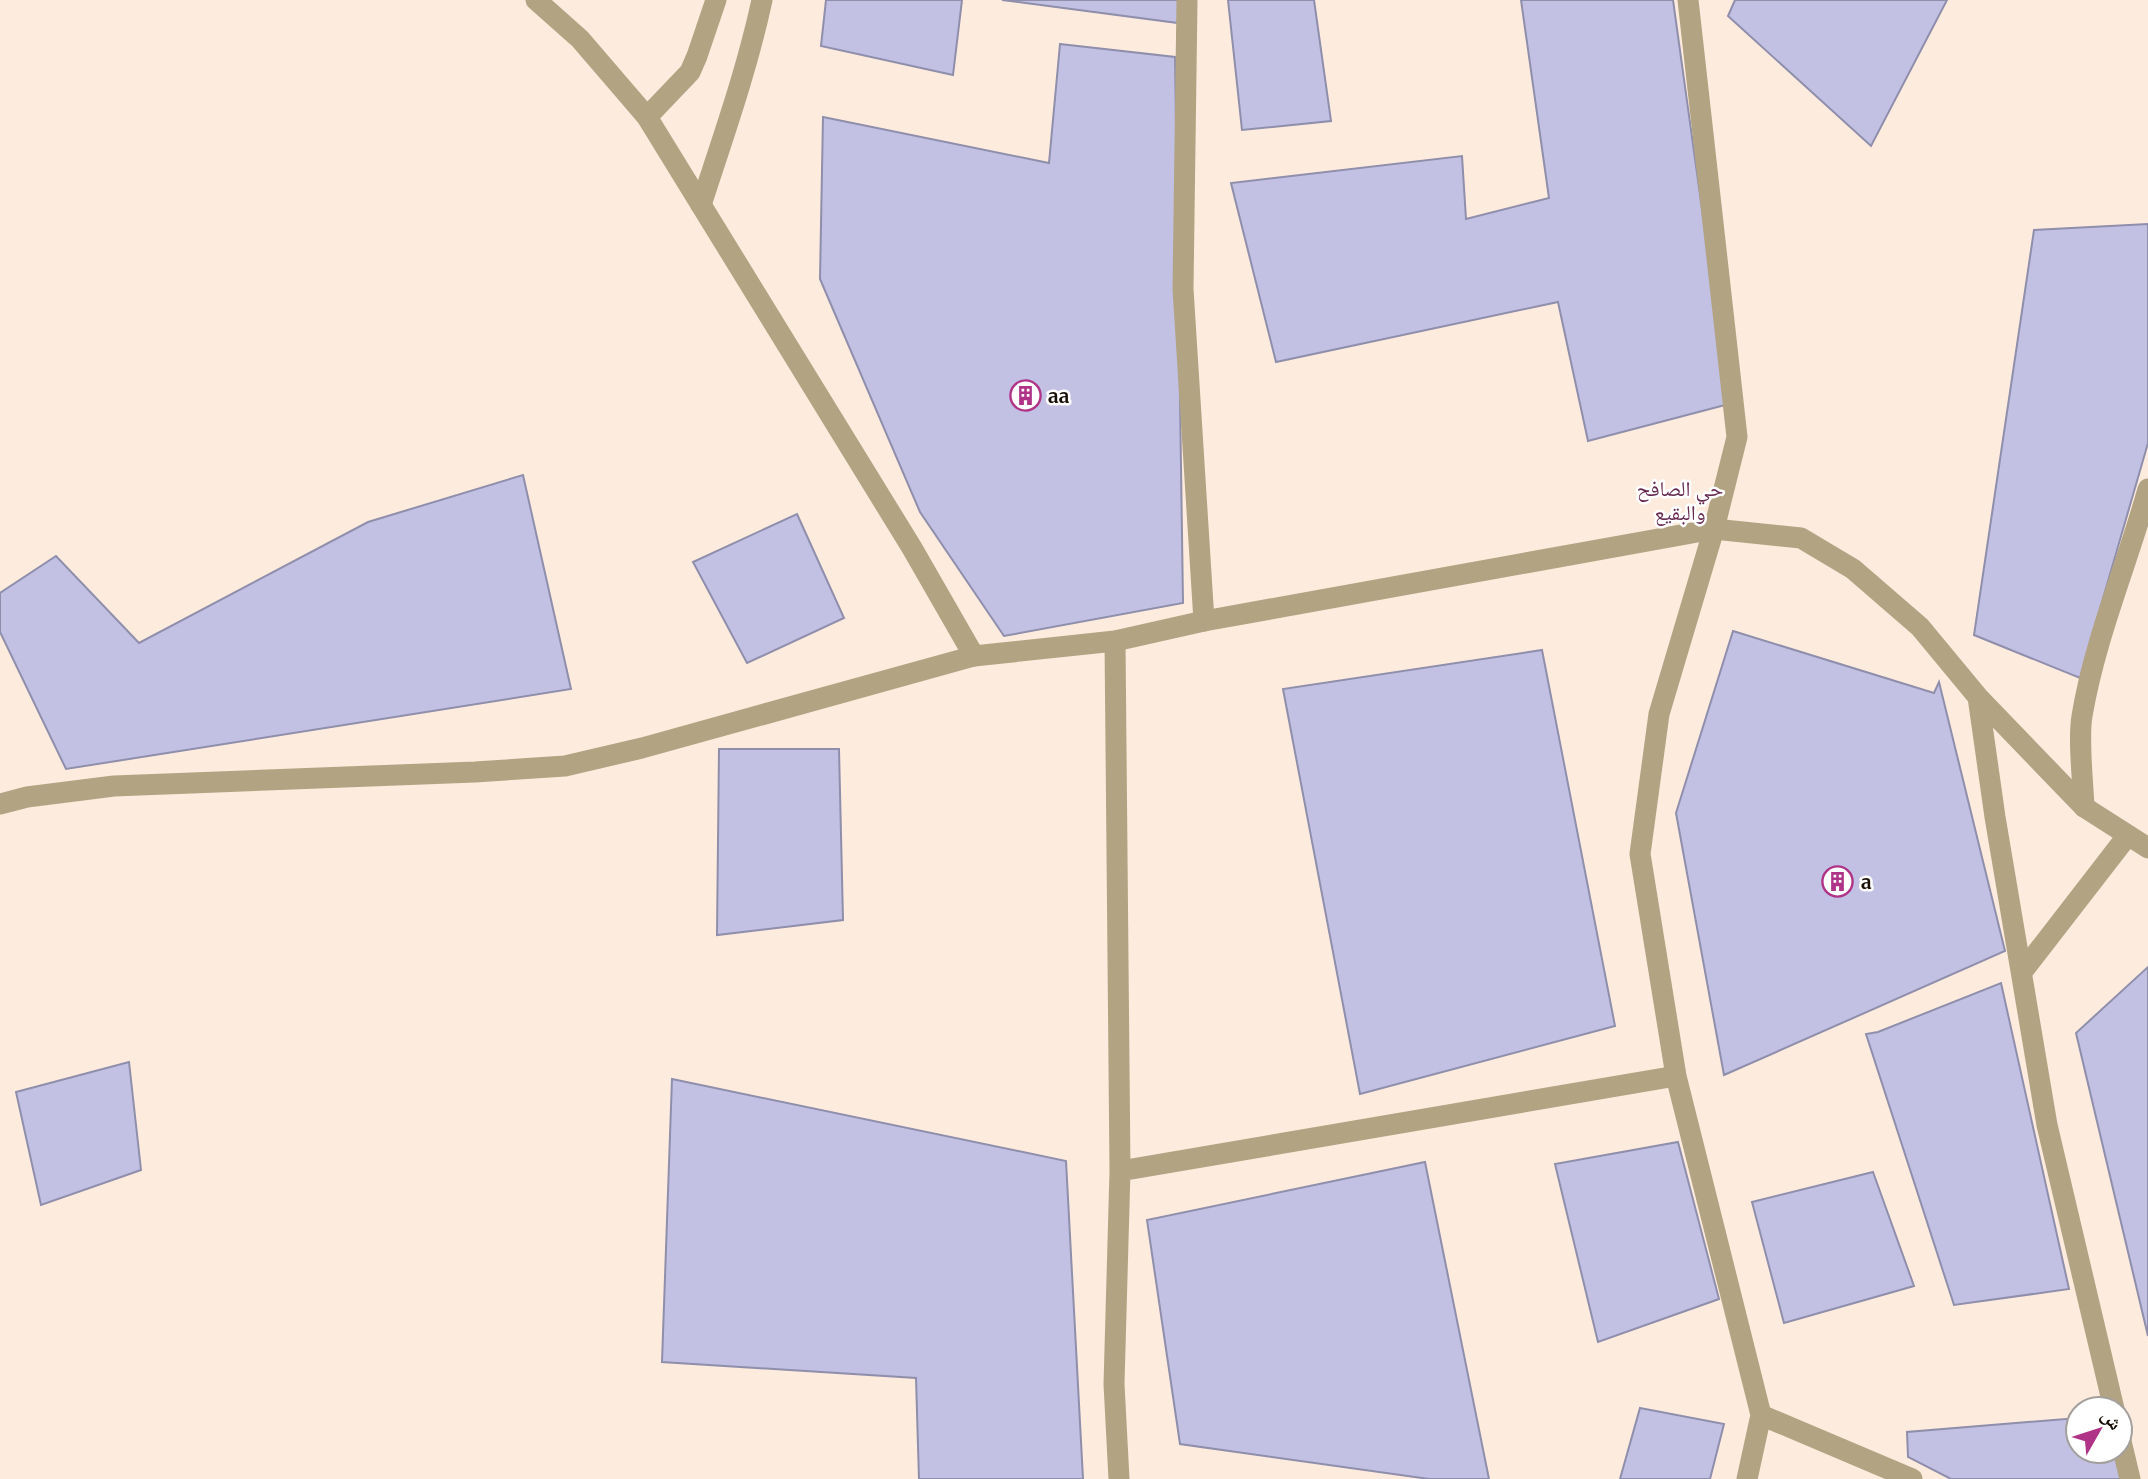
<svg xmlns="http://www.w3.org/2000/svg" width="2148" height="1479" viewBox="0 0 2148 1479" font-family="Merriweather,'Noto Naskh Arabic',serif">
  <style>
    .building { fill: #c2c1e4; stroke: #8f8eab; stroke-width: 2 }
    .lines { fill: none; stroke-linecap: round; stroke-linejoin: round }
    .minor { stroke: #b2a482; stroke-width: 21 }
    .tertiary { stroke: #b2a482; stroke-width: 21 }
    .labels { text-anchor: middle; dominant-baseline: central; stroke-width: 5; stroke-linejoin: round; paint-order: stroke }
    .poi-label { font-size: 19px; font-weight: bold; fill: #180f07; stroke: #fff; text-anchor: start }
    .neighbourhood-label { font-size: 21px; fill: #662950; stroke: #fff }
  </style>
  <rect width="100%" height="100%" fill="#fdebde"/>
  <path class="building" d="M 826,0 L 962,0 L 953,75 L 821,46 Z
    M 1002,0 L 1178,0 L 1178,23 Z
    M 1228,0 L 1314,0 L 1331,121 L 1242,130 Z
    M 1521,0 L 1673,0 L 1729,404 L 1588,441 L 1558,302 L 1276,362 L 1231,183 L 1462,156 L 1466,219 L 1549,198 Z
    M 1735,0 L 1947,0 L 1871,146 L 1728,16 Z
    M 1060,44 L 1175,57 L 1183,603 L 1004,636 L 920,512 L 820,279 L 823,117 L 1049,163 Z
    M 2148,224 L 2148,443 L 2080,678 L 1974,635 L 2034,230 Z
    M 523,475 L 571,689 L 66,769 L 0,632 L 0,593 L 56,556 L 139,643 L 368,522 Z
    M 797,514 L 844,618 L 747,663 L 693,562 Z
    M 1733,631 L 1934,693 L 1939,682 L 2005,951 L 1724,1075 L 1676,813 Z
    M 1542,650 L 1615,1026 L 1360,1094 L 1283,689 Z
    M 719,749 L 839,749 L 843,920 L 717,935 Z
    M 2148,967 L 2148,1336 L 2076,1033 Z
    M 2001,983 L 2069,1289 L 1954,1305 L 1866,1034 L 1878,1032 Z
    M 129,1062 L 141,1170 L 41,1205 L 16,1092 Z
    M 672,1079 L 1066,1161 L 1083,1479 L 919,1479 L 916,1378 L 662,1362 Z
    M 1678,1142 L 1719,1299 L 1598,1342 L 1555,1164 Z
    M 1425,1162 L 1489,1479 L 1429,1479 L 1180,1444 L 1147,1220 Z
    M 1873,1172 L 1914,1286 L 1784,1323 L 1752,1202 Z
    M 1640,1408 L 1724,1424 L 1710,1479 L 1620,1479 Z
    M 2078,1418 L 2078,1451 L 2115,1451 L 2121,1479 L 1951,1479 L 1908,1457 L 1907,1432 Z"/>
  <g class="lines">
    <path class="minor" d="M 1187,0 L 1183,289 L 1204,621
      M 1688,0 L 1737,437 L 1714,529 L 1659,714 L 1640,854 L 1676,1076 L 1761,1415 L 1747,1479
      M 647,117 L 690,72 L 697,56 L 716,0
      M 701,205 C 723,137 747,70 762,0
      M 1115,641 L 1120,1171 L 1114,1384 L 1119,1479
      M 0,804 L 27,797 L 114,786 L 475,772 L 565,766 L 642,748 L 974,656
      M 2084,807 C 2083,782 2078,739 2082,716 C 2095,638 2127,565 2148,489
      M 1120,1171 L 1676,1076
      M 1761,1415 L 1912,1479"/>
    <path class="tertiary" d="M 536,0 L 580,39 L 647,117 L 912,548 L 974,656 L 1115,641 L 1204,621 L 1714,529 L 1801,538 L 1853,569 L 1920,627 L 1978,697 L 2084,807 L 2148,848
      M 1978,697 L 1995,817 L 2047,1125 L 2114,1409
      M 2022,972 L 2128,835
      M 2120,1437 L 2130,1479"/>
  </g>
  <defs>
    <symbol id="building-ring" viewBox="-11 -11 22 22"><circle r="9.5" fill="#fff" stroke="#af3487" stroke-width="1.5"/><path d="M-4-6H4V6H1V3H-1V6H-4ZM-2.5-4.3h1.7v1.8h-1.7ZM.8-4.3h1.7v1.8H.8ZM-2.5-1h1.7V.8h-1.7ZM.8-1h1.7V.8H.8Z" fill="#af3487"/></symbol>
  </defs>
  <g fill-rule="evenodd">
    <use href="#building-ring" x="1008" y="378" width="35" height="35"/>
    <use href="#building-ring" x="1820" y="864" width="35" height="35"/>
  </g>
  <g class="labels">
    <g class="poi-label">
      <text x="1048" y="396">aa</text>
      <text x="1861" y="882">a</text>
    </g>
    <g class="neighbourhood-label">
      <text x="1680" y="488">حي الصافح<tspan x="1680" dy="24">والبقيع</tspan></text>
    </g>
  </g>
  <g transform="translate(2099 1430) rotate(51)"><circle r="33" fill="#ffffff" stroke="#a39f9c" stroke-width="2"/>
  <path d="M0-5L12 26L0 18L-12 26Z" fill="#af3487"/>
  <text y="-10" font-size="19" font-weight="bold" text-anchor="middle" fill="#180f07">ش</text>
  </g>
</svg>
